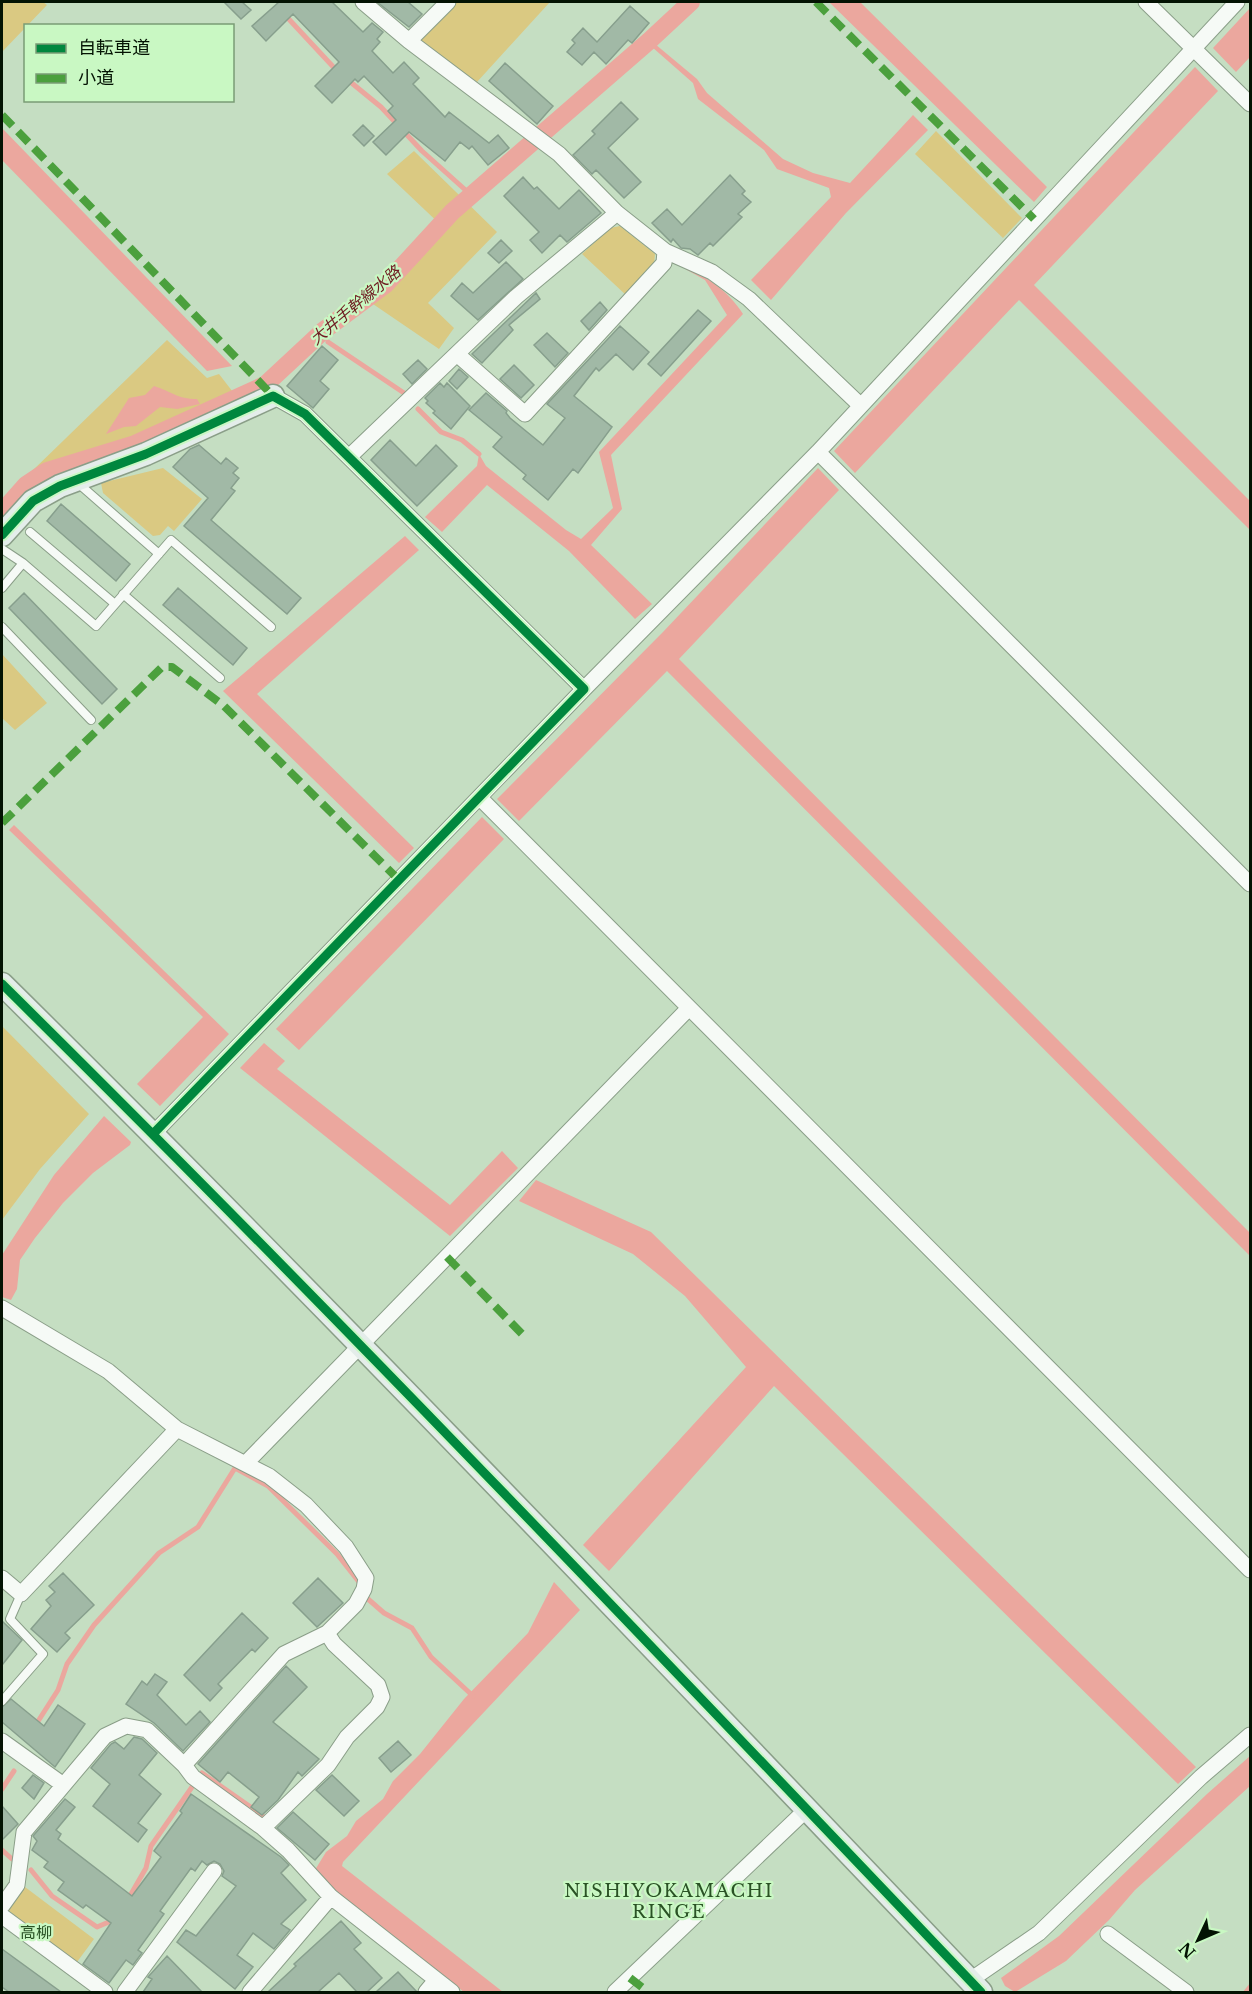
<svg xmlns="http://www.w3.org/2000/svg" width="1252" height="1994" viewBox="0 0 1252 1994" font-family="'Libre Baskerville','Noto Sans JP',serif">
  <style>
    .green { fill: #dac982 }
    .water { fill: #eba79e }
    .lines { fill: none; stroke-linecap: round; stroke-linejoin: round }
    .stream { stroke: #eba79e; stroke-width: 5 }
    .canal { stroke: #eba79e; stroke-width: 18 }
    .building { fill: #a1b9a6; stroke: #879f8d; stroke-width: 1.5 }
    .lane-casing { stroke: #8a9e88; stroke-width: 10 }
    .street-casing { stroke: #8a9e88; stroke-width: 17 }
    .secondary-casing { stroke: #8a9e88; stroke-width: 25 }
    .lane { stroke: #f6faf6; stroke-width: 8 }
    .street { stroke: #f6faf6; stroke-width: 15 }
    .secondary { stroke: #e4edea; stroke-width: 22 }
    .quiet { stroke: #4ba03d; stroke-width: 8; stroke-dasharray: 15 8; stroke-linecap: butt }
    .cycleway-casing { stroke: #c9f8c3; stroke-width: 13 }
    .cycleway { stroke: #00873e; stroke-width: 9 }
    .labels { text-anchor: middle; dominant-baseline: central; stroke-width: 4.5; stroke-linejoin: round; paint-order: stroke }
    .water-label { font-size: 16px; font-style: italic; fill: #701d22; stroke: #c9f8c3 }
    .neighbourhood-label { font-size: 16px; fill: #2a5225; stroke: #c9f8c3 }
    .quarter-label { font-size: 18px; letter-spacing: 1.5px; fill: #2a5225; stroke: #c9f8c3 }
  </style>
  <rect width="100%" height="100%" fill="#c5dec2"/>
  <path class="green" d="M 2,2 L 43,2 L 47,5 L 2,52 Z
    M 454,2 L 550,2 L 477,82 L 417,39 Z
    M 936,131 L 1022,218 L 1003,238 L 915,154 Z
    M 414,151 L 497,232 L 428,303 L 454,328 L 439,349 L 370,302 L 389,287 L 445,229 L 387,174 Z
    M 620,226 L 655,254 L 654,265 L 627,296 L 582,254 L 610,228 Z
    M 167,340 L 207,378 L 219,374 L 236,396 L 126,441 L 31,472 Z
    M 163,468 L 202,499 L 174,531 L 168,526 L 160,535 L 153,536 L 103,493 L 101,483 Z
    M 2,654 L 47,703 L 15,730 L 2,718 Z
    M 2,1026 L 89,1114 L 40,1169 L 2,1220 Z
    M 25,1887 L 94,1939 L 77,1962 L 6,1909 Z"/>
  <path class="water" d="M 829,2 L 860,2 L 1047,187 L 1034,202 Z
    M 1250,8 L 1250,57 L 1236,72 L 1213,48 Z
    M 655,44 L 697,79 L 707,93 L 783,159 L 813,173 L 850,183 L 913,115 L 928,130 L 846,213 L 771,300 L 751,280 L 831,197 L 829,188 L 777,169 L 764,150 L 698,99 L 693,83 L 652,47 Z
    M 1195,67 L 1218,91 L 1034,285 L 1250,501 L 1250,530 L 1019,300 L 855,473 L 834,451 Z
    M 2,128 L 232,366 L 207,371 L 2,160 Z
    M 680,266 C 705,275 728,290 743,314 L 611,455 L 622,509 L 591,545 L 652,604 L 635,619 L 569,551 L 487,485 L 442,532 L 425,517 L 477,466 L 479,454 L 486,466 L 566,530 L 581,539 L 613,508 L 599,452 L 727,315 L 705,280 Z
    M 154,386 C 173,392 177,399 197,399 L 200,404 L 177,409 L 160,407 L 136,426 L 124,427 L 106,434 L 129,398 L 145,395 Z
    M 818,468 L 839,490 L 679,659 L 1250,1233 L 1250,1256 L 667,671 L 519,821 L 497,799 L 663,632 Z
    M 405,536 L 419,550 L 257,694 L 414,848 L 399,863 L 223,691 Z
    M 482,817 L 504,839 L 299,1050 L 276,1029 Z
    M 14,825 L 229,1034 L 160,1106 L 137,1084 L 203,1017 L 9,830 Z
    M 264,1043 L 285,1061 L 277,1069 L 450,1205 L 502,1151 L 518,1168 L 450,1236 L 240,1068 Z
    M 104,1116 L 131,1142 L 130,1145 L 93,1173 L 63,1203 L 35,1238 L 20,1260 L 17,1289 L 11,1300 L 2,1297 L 2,1255 L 54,1175 Z
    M 536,1180 L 651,1232 L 1196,1767 L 1178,1784 L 774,1386 L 609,1571 L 583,1545 L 746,1367 L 685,1296 L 633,1254 L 519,1201 Z
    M 554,1582 L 580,1610 L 343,1862 L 342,1866 L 503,1992 L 464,1992 L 348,1903 L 320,1879 L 315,1870 L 326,1852 L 347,1836 L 356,1821 L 383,1799 L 393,1781 L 420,1754 L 464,1699 L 528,1633 Z
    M 1250,1756 L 1250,1786 L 1135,1890 L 1109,1920 L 1066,1961 L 1015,1992 L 1005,1986 L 1001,1978 L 1059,1936 L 1207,1794 Z"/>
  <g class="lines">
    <path class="stream" d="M 285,15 L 338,72
      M 348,80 L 381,107 L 422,151 L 471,195
      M 328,342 L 407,395
      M 418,409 L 441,432 L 462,440 L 479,454
      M 368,1599 L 384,1613 L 412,1628 L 431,1657 L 473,1696
      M 35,1726 L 58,1690 L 67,1664 L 94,1625 L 159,1553 L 198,1527 L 235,1468 L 268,1486 L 337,1554 L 359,1582
      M 202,1773 L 262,1815
      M 2,1789 L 14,1771
      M 2,1850 L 12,1859
      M 31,1870 L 52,1896 L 97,1927 L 116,1919
      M 127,1901 L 146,1868 L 151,1846 L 192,1787
      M 1246,1992 L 1250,1987"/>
    <path class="canal" d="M 2,512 L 26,485 L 47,471 L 135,444 L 265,385 L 323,331 L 386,284 L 452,212 L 649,41 L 691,2"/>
  </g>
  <path class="building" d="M 224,2 L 242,2 L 251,10 L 241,19 Z
    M 279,2 L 332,2 L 363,32 L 372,23 L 383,32 L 377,39 L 380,42 L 372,51 L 393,73 L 404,62 L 419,78 L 413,84 L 445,117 L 449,112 L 489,143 L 498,135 L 509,148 L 488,165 L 472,146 L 469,149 L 460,142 L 445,161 L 409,132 L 386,155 L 373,142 L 396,120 L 388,111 L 393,106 L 364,76 L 358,82 L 355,79 L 332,103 L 315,86 L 339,62 L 293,14 L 266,41 L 252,26 Z
    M 377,2 L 408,2 L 422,14 L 409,27 Z
    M 630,6 L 649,23 L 632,43 L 628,40 L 606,64 L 594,52 L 582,65 L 567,52 L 575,43 L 572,40 L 583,28 L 597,42 Z
    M 505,63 L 553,106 L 537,124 L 489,81 Z
    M 621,102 L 638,119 L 608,148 L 641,182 L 624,198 L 596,170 L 592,174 L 573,155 L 595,134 L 592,131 Z
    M 363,125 L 374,136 L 364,146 L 353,135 Z
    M 730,175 L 745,191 L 742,194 L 751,202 L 738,214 L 742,217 L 713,246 L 710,243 L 698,255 L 690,249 L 681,248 L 673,239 L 671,242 L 652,223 L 667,209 L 682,225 Z
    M 523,177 L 534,189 L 537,187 L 559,209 L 579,190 L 601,213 L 567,242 L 560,235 L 542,253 L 530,240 L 539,232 L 504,196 Z
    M 501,240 L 512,251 L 499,263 L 488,253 Z
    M 506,262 L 523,279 L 478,320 L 451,296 L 462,283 L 473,293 Z
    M 536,293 L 540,299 L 509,325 L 513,330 L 482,363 L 472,354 Z
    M 600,302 L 607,310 L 589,330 L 581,321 Z
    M 698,310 L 711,321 L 661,376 L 648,364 Z
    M 620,326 L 649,352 L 633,370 L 616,354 L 599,371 L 596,368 L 574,396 L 612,427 L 578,473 L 573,469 L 548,500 L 523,479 L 526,475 L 493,447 L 502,437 L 469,410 L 486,393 L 507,411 L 506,413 L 510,418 L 543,445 L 565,418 L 547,404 Z
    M 547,333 L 568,353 L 555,367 L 534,345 Z
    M 322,346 L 338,360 L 320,381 L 329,389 L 313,408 L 287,386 Z
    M 418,360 L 427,369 L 412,384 L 403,374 Z
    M 514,365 L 534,385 L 521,398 L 500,379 Z
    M 459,369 L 468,377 L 457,389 L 449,381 Z
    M 440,383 L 444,387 L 447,383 L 470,406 L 451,429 L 433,413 L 435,411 L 426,403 L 428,401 L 425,398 Z
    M 390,440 L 416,466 L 436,445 L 457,466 L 417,506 L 371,460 Z
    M 199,445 L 221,464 L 226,458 L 238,468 L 233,473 L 239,478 L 231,488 L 235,491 L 211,520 L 301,598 L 287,614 L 184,526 L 208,498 L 173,467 L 190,449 Z
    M 61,504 L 130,564 L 116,581 L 47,521 Z
    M 178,588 L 247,648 L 233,665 L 163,605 Z
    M 24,593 L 117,689 L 102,704 L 9,608 Z
    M 63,1573 L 94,1605 L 65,1633 L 70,1638 L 57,1652 L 31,1629 L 51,1606 L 46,1600 L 55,1592 L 49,1586 Z
    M 318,1578 L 343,1603 L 317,1627 L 293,1603 Z
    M 242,1613 L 268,1638 L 255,1652 L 252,1649 L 218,1684 L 222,1688 L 210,1701 L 184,1675 Z
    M 2,1621 L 22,1640 L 2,1665 Z
    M 286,1666 L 307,1687 L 273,1722 L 319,1759 L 302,1776 L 298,1772 L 278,1800 L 262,1815 L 251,1807 L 259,1797 L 228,1772 L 220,1782 L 198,1764 Z
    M 155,1674 L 167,1682 L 157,1695 L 186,1725 L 200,1711 L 210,1722 L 183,1751 L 154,1723 L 126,1704 L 142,1681 L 147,1685 Z
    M 11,1699 L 44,1726 L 58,1705 L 85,1724 L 55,1767 L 2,1722 L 2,1707 Z
    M 134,1737 L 142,1739 L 157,1753 L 139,1775 L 161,1794 L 138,1823 L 147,1830 L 138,1842 L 93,1806 L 110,1784 L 91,1768 L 111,1744 L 115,1742 L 124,1749 Z
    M 398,1741 L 411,1755 L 391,1772 L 379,1758 Z
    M 33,1775 L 44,1783 L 34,1799 L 22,1788 Z
    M 332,1775 L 359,1801 L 344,1816 L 316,1790 Z
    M 191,1794 L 281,1857 L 289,1865 L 281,1873 L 306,1900 L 281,1924 L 290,1930 L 274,1949 L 253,1933 L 237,1955 L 253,1967 L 235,1989 L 177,1942 L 186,1930 L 196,1936 L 236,1886 L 222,1876 L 224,1871 L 220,1864 L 214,1861 L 207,1865 L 202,1861 L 195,1871 L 191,1868 L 160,1911 L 164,1914 L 138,1950 L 142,1953 L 133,1965 L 126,1960 L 109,1983 L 83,1964 L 111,1923 L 86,1905 L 83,1908 L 58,1890 L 64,1882 L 44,1867 L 48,1862 L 32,1850 L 37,1841 L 33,1836 L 65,1799 L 75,1807 L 56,1830 L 61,1834 L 58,1839 L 132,1896 L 161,1857 L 154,1851 L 182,1813 L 180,1811 Z
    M 2,1806 L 18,1824 L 2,1840 Z
    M 293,1812 L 329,1844 L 315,1860 L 277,1828 Z
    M 341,1921 L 361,1943 L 354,1949 L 382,1978 L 367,1992 L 357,1992 L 339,1973 L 318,1992 L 268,1992 L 296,1966 L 294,1964 Z
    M 2,1949 L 61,1992 L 9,1992 L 2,1987 Z
    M 167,1956 L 202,1992 L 143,1992 L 152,1979 L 148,1977 Z
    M 398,1972 L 417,1992 L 376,1992 Z"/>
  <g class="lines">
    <defs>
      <path id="lane" d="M 79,484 L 159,554
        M 30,532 L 115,604
        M 2,549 L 23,563 L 96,626 L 171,540 L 271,627
        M 2,588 L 23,563
        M 123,594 L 220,678
        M 2,627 L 91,720
        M 2,1701 L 43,1654 L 10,1619 L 21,1594"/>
      <path id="street" d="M 363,2 L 409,41 L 559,154 L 617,213 L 665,251 L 712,272 L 749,299 L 860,405
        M 1146,2 L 1250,104
        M 409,41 L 448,2
        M 458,355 L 525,414 L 664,263 L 665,251
        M 818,452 L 1250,884
        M 349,457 L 516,297 L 617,213
        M 584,689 L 818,452 L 1237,2
        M 480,798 L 1250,1570
        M 153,1134 L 584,689 L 305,414 L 273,396
        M 2,1308 L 108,1371 L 177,1429 L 269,1476 L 306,1505 L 346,1547 L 366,1578 L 364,1589 L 356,1604 L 327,1633 L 284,1654 L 184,1765 L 193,1777 L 263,1828 L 288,1850 L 331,1897 L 452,1992
        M 247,1462 L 689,1008
        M 2,1578 L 21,1594 L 177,1429
        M 2,1741 L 62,1784
        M 263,1828 L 328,1765 L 347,1737 L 377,1707 L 382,1697 L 378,1685 L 334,1644 L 327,1633
        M 2,1906 L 17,1885 L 24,1832 L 105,1736 L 126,1726 L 147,1730 L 184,1765
        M 2,1916 L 105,1992
        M 1108,1934 L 1186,1992
        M 969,1981 L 1039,1933 L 1201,1777 L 1250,1735
        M 125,1992 L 214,1871
        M 250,1992 L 331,1897
        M 426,1992 L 436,1980
        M 615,1992 L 806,1810"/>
      <path id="secondary" d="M 2,535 L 33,501 L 60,486 L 146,454 L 273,396
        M 2,984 C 335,1313 658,1653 981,1992"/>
    </defs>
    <use href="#lane" class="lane-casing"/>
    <use href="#street" class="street-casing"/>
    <use href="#secondary" class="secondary-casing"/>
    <use href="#lane" class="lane"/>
    <use href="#street" class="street"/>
    <use href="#secondary" class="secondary"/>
    <path class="quiet" d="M 816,2 L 1034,219
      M 2,115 L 273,396
      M 2,823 L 162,667 L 172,667 L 224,706 L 400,881
      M 447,1257 L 527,1339
      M 630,1978 L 648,1992"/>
    <defs>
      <path id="cycleway" d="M 2,535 L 33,501 L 60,486 L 146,454 L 273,396 L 305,414 L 584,689 L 153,1134
        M 2,984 C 335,1313 658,1653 981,1992"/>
    </defs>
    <use href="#cycleway" class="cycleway-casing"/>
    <use href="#cycleway" class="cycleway"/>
  </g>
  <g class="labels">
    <g class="water-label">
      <text transform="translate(355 305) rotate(-40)">大井手幹線水路</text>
    </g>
    <g class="neighbourhood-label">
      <text x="36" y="1932">高柳</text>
    </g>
    <g class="quarter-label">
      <text x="669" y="1891">NISHIYOKAMACHI<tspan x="669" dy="21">RINGE</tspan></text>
    </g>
  </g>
  <rect width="1252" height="1994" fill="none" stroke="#041303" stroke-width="6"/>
  <rect x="24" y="24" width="210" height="78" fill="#c9f8c3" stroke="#7a9c76" stroke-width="1.5"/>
  <rect x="36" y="44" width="30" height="9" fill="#00873e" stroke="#7a9c76" stroke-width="1.5"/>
  <text x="78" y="54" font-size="18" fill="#041303">自転車道</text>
  <rect x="36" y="74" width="30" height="9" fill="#4ba03d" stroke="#7a9c76" stroke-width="1.5"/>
  <text x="78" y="84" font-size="18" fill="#041303">小道</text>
  <g transform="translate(1198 1940) rotate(226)" stroke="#c9f8c3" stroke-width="4.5" paint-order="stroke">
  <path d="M0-4.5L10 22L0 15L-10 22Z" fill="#041303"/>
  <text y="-9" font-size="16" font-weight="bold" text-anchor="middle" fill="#041303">N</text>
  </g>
</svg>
